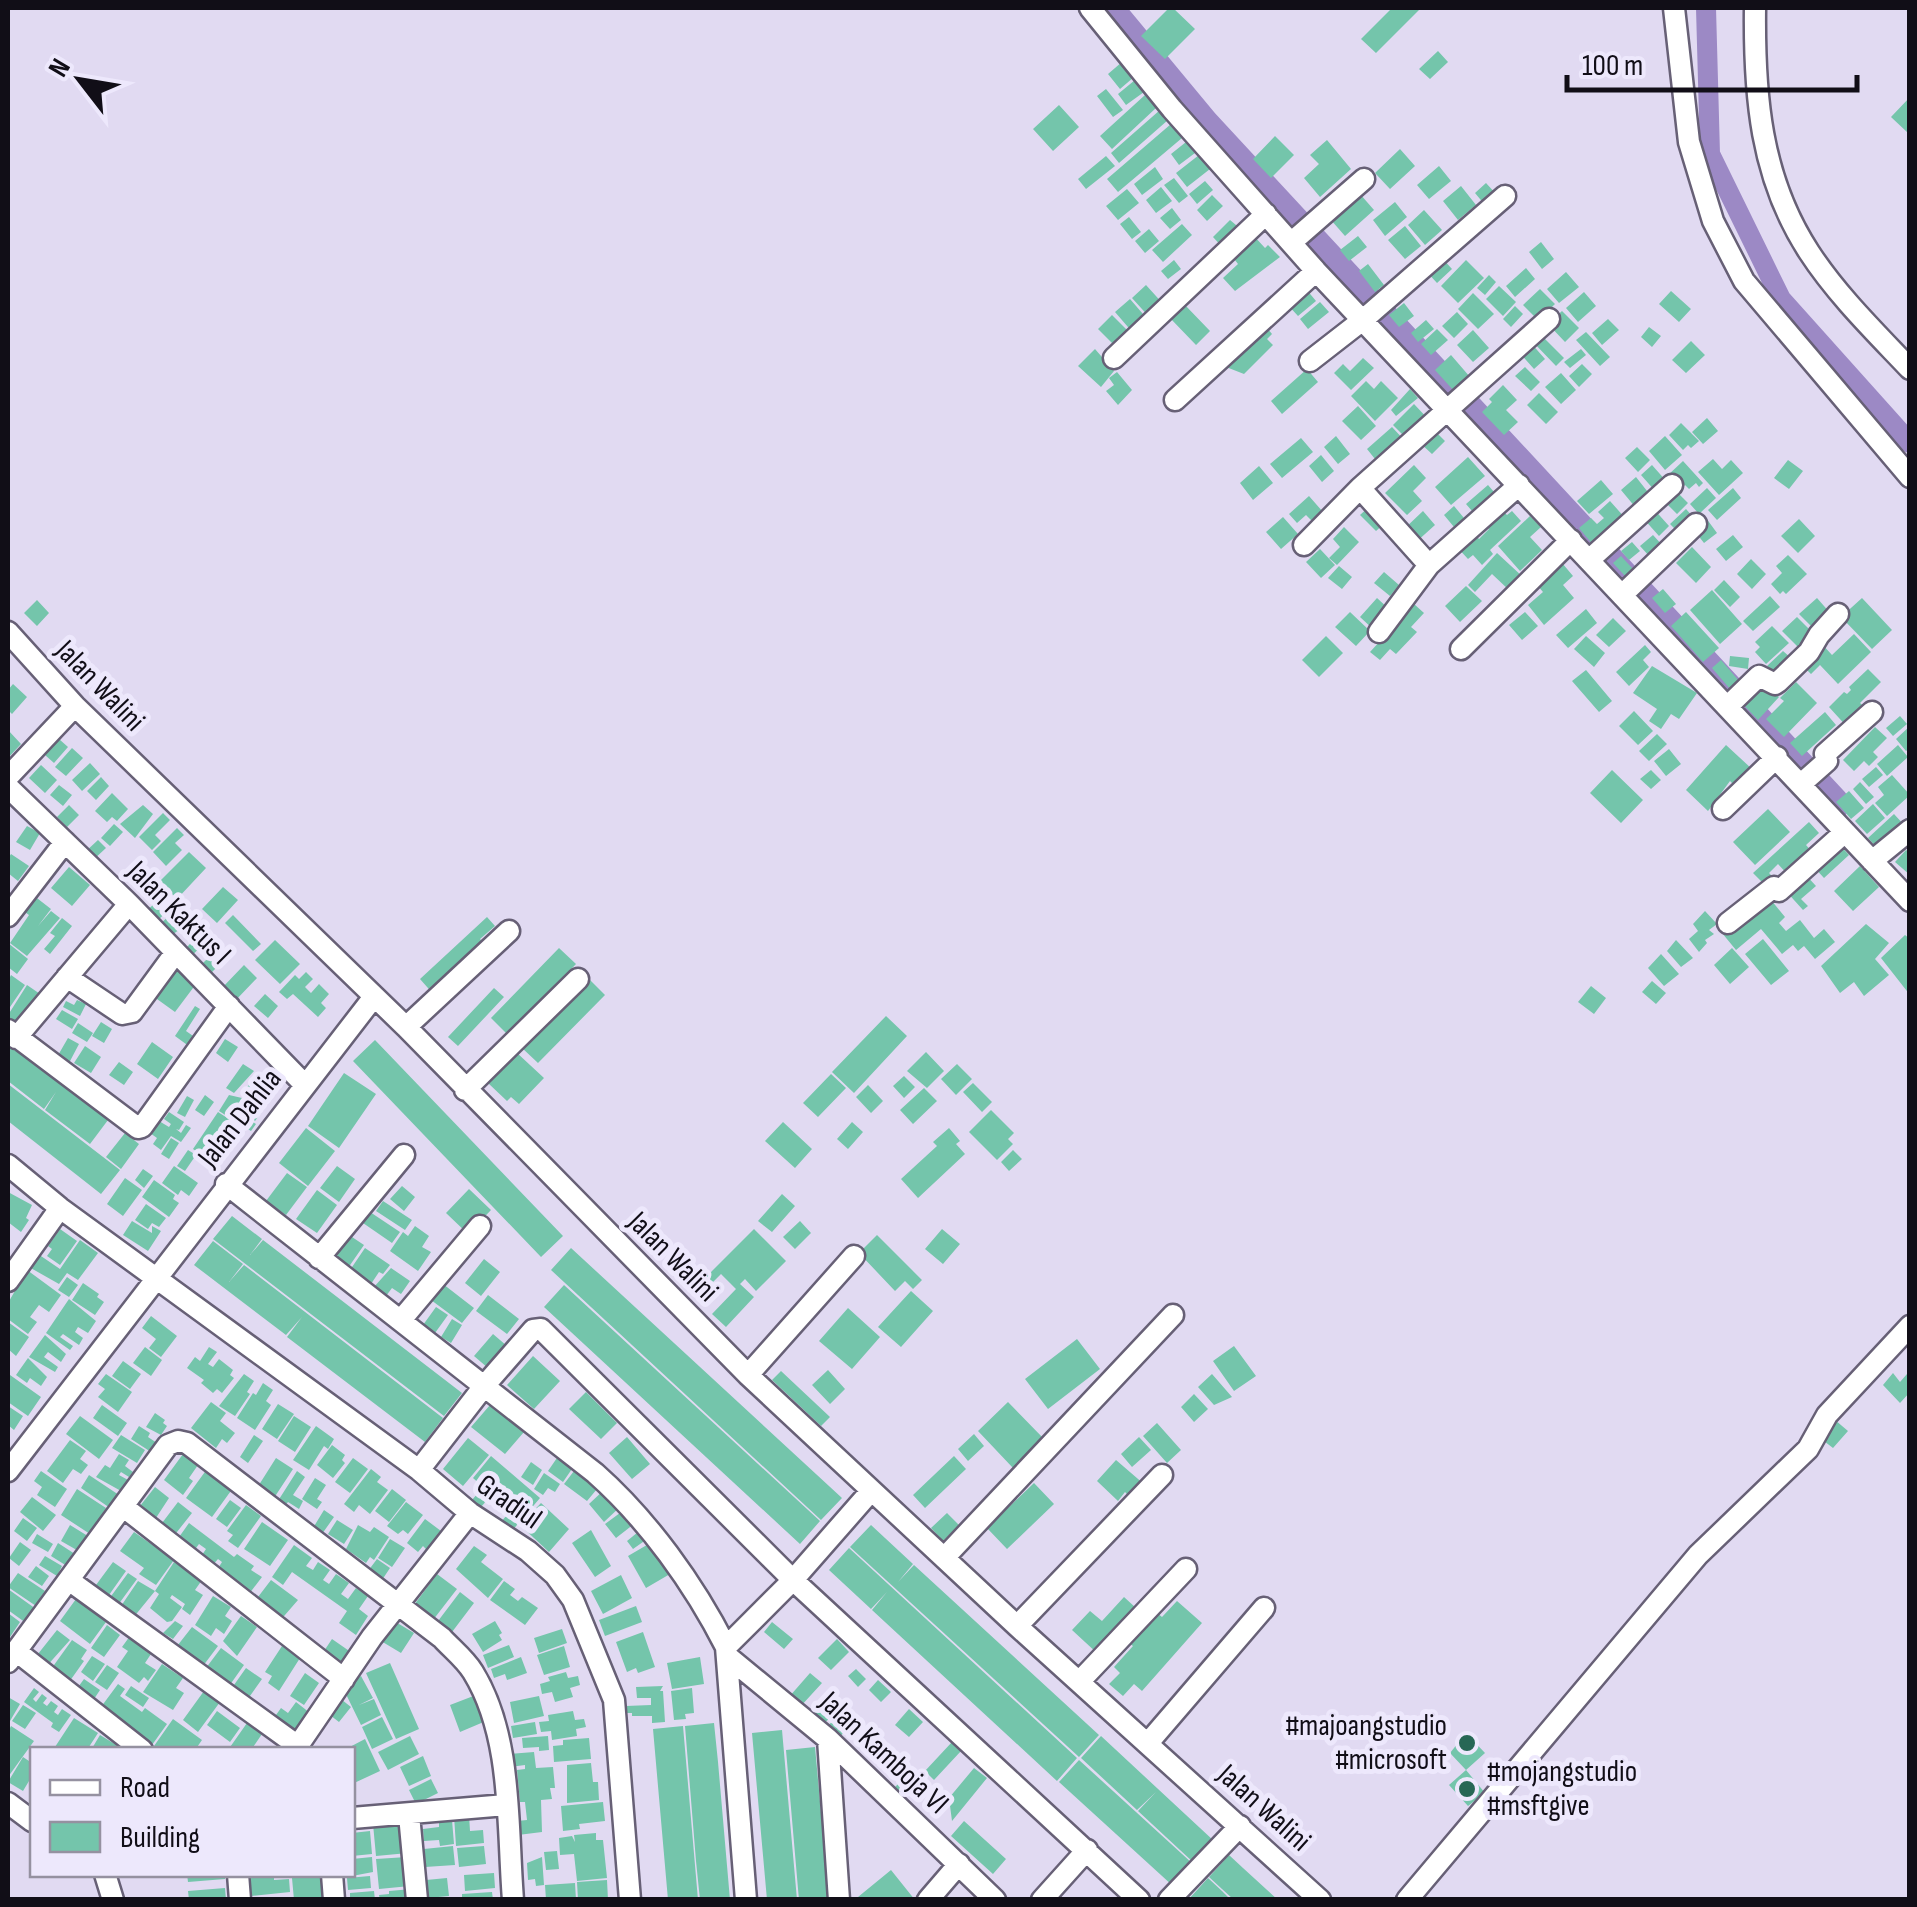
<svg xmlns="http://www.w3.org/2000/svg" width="1917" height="1907" viewBox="0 0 1917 1907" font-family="'Sofia Sans Condensed',sans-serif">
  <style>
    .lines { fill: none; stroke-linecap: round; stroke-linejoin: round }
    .canal { stroke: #9c89c5; stroke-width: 20 }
    .river { stroke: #9c89c5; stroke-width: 35 }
    .building { fill: #74c5ab }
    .minor-casing { stroke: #676076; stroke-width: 25 }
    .minor { stroke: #fff; stroke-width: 20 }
    .poi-dot { fill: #276755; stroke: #ede8fc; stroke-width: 4 }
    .labels { text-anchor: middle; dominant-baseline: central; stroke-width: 10; stroke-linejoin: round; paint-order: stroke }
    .street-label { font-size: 30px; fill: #110e17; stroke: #ede8fc }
    .poi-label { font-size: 30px; fill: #110e17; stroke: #ede8fc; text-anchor: end }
  </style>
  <rect width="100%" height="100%" fill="#e1daf2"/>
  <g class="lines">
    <path class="canal" d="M 1706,8 L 1710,154 L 1781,299 L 1910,443"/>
    <path class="river" d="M 1105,8 L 1202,125 L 1832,804"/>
  </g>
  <path class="building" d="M 1169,8 L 1173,8 L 1195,29 L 1165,59 L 1141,36 Z
    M 1392,8 L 1421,8 L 1376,53 L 1361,39 Z
    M 1438,51 L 1448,62 L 1430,79 L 1419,69 Z
    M 1122,62 L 1134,77 L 1120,89 L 1108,74 Z
    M 1135,80 L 1144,92 L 1126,105 L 1118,94 Z
    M 1106,89 L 1123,110 L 1113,117 L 1097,96 Z
    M 1145,95 L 1156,108 L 1112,149 L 1100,136 Z
    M 1910,97 L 1910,132 L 1908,133 L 1891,117 Z
    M 1059,105 L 1079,127 L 1053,151 L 1033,129 Z
    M 1160,110 L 1168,120 L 1119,163 L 1111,153 Z
    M 1171,124 L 1182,138 L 1118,192 L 1107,179 Z
    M 1275,136 L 1294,155 L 1271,178 L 1253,159 Z
    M 1327,140 L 1351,169 L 1320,197 L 1304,178 L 1319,164 L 1310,155 Z
    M 1186,142 L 1195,153 L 1179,165 L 1171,154 Z
    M 1400,149 L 1415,166 L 1390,189 L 1375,173 Z
    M 1199,155 L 1210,169 L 1187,187 L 1176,173 Z
    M 1106,156 L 1115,166 L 1086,189 L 1078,179 Z
    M 1439,166 L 1451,181 L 1429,199 L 1417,185 Z
    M 1155,167 L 1163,179 L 1142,195 L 1134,184 Z
    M 1174,178 L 1188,196 L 1179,203 L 1164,185 Z
    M 1205,181 L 1213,190 L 1197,204 L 1189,194 Z
    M 1486,183 L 1497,195 L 1485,205 L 1475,193 Z
    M 1461,186 L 1476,205 L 1458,220 L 1443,201 Z
    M 1161,187 L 1172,201 L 1156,213 L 1146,200 Z
    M 1127,189 L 1139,203 L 1118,220 L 1106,206 Z
    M 1360,194 L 1374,210 L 1345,236 L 1331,220 Z
    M 1212,195 L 1223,206 L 1207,221 L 1197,210 Z
    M 1395,202 L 1407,217 L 1385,236 L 1373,220 Z
    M 1172,208 L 1181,220 L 1170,229 L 1160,218 Z
    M 1424,210 L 1442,230 L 1425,245 L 1408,225 Z
    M 1129,217 L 1141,232 L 1132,239 L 1120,224 Z
    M 1230,220 L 1242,230 L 1224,249 L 1213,237 Z
    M 1182,224 L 1192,235 L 1163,262 L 1152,250 Z
    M 1405,226 L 1421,246 L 1405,259 L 1388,240 Z
    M 1149,229 L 1159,241 L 1145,253 L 1135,241 Z
    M 1253,235 L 1265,248 L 1268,245 L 1280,257 L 1235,291 L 1223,278 L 1238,264 L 1231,255 Z
    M 1358,236 L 1367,247 L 1349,261 L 1340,250 Z
    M 1541,242 L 1554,259 L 1542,269 L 1529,252 Z
    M 1441,257 L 1452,269 L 1437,283 L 1426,271 Z
    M 1174,260 L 1181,269 L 1168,279 L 1161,271 Z
    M 1466,260 L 1484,278 L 1458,303 L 1441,286 Z
    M 1368,264 L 1384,285 L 1375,292 L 1359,271 Z
    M 1526,268 L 1535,279 L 1515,297 L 1506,286 Z
    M 1566,272 L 1579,287 L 1559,303 L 1547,289 Z
    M 1489,275 L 1496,282 L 1485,295 L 1477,288 Z
    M 1146,285 L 1165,306 L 1151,319 L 1132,298 Z
    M 1499,286 L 1516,302 L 1503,316 L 1486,299 Z
    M 1306,289 L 1316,301 L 1298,316 L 1287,304 Z
    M 1540,289 L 1555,304 L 1538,320 L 1523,305 Z
    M 1671,291 L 1691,309 L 1679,322 L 1659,304 Z
    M 1584,292 L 1596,306 L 1578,322 L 1566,308 Z
    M 1473,293 L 1494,314 L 1478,329 L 1458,309 Z
    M 1130,299 L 1149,321 L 1134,334 L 1115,312 Z
    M 1320,302 L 1329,312 L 1308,329 L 1300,319 Z
    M 1404,303 L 1414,316 L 1399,327 L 1389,315 Z
    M 1184,304 L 1210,331 L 1196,345 L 1170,318 Z
    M 1515,306 L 1523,314 L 1511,327 L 1503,319 Z
    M 1562,311 L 1579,328 L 1565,342 L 1548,324 Z
    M 1457,312 L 1468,324 L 1454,338 L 1442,326 Z
    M 1112,315 L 1130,333 L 1116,347 L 1098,329 Z
    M 1608,319 L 1619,330 L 1602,345 L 1592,333 Z
    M 1426,320 L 1434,329 L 1418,342 L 1411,333 Z
    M 1263,323 L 1272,334 L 1267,339 L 1273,345 L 1244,374 L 1221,365 Z
    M 1649,327 L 1661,336 L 1652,347 L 1641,337 Z
    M 1437,329 L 1448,340 L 1431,355 L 1421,344 Z
    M 1473,330 L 1489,348 L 1473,362 L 1457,345 Z
    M 1586,332 L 1610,357 L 1600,366 L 1576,340 Z
    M 1541,335 L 1564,358 L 1556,366 L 1533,342 Z
    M 1691,341 L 1705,355 L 1686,373 L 1672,360 Z
    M 1530,342 L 1545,359 L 1534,369 L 1519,352 Z
    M 1095,349 L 1114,371 L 1101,387 L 1078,366 Z
    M 1581,349 L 1586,355 L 1570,368 L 1564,362 Z
    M 1451,355 L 1470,377 L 1454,391 L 1435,370 Z
    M 1363,358 L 1374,368 L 1351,390 L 1334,373 L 1343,364 L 1350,371 Z
    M 1582,364 L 1592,374 L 1579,387 L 1569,376 Z
    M 1525,367 L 1540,382 L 1531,391 L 1515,376 Z
    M 1307,369 L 1318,382 L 1282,414 L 1271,401 Z
    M 1117,372 L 1132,390 L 1118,405 L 1106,391 L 1114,385 L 1109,378 Z
    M 1561,373 L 1576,390 L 1561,404 L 1545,387 Z
    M 1366,381 L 1374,389 L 1381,381 L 1398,398 L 1375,421 L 1351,396 Z
    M 1503,385 L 1517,400 L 1506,410 L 1518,422 L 1504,435 L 1482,412 L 1492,402 L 1489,399 Z
    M 1410,389 L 1418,398 L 1396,416 L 1391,410 Z
    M 1539,393 L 1558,412 L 1546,424 L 1527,405 Z
    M 1414,404 L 1429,420 L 1408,440 L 1393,425 Z
    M 1358,406 L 1376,426 L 1361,440 L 1342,421 Z
    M 1707,418 L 1718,431 L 1703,444 L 1692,432 Z
    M 1681,423 L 1699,441 L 1691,448 L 1688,445 L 1683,450 L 1669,435 Z
    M 1392,427 L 1405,441 L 1379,464 L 1367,449 Z
    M 1432,428 L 1445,441 L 1432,454 L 1419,442 Z
    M 1336,436 L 1350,454 L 1338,464 L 1324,447 Z
    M 1665,436 L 1682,455 L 1665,470 L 1649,451 Z
    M 1301,438 L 1313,452 L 1282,478 L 1270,464 Z
    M 1637,447 L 1650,460 L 1638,472 L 1625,458 Z
    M 1321,455 L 1334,471 L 1322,482 L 1309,466 Z
    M 1468,457 L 1485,476 L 1451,505 L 1435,487 Z
    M 1713,459 L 1722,469 L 1731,460 L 1743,473 L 1719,495 L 1698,472 Z
    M 1788,460 L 1803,471 L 1789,489 L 1774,478 Z
    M 1683,461 L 1703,483 L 1699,487 L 1696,483 L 1689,489 L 1685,485 L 1679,491 L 1666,477 Z
    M 1414,465 L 1426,478 L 1413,491 L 1422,501 L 1407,515 L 1385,493 Z
    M 1652,465 L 1667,482 L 1656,492 L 1641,475 Z
    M 1259,466 L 1273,483 L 1253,500 L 1240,483 Z
    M 1636,477 L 1651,496 L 1636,508 L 1621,490 Z
    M 1601,480 L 1613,494 L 1589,514 L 1577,501 Z
    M 1488,485 L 1500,499 L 1478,518 L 1466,504 Z
    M 1707,488 L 1716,498 L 1699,514 L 1690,504 Z
    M 1733,488 L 1741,498 L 1717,520 L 1708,510 Z
    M 1674,489 L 1688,503 L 1677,514 L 1663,500 Z
    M 1309,496 L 1323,512 L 1312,521 L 1306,515 L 1297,523 L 1289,514 Z
    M 1610,501 L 1626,519 L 1594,546 L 1579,528 L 1591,518 L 1597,524 L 1604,518 L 1598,512 Z
    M 1371,505 L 1386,522 L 1376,531 L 1360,515 Z
    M 1454,506 L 1469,524 L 1459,533 L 1444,515 Z
    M 1498,506 L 1507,515 L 1512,511 L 1521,521 L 1490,550 L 1493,554 L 1482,565 L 1473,555 L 1468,559 L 1456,546 L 1472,531 L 1479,539 L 1489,529 L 1482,521 Z
    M 1652,507 L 1669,526 L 1659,536 L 1642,517 Z
    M 1686,509 L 1693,517 L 1677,531 L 1670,524 Z
    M 1423,511 L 1435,525 L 1415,543 L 1403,530 Z
    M 1530,516 L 1541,527 L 1530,537 L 1542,550 L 1520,571 L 1498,546 Z
    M 1283,517 L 1298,534 L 1281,549 L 1266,532 Z
    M 1706,518 L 1717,533 L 1704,543 L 1693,529 Z
    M 1799,519 L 1815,536 L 1798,553 L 1781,536 Z
    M 1344,527 L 1359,542 L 1337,565 L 1329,558 L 1340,547 L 1333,539 Z
    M 1653,535 L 1663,546 L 1650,557 L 1640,546 Z
    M 1733,535 L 1743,547 L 1726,561 L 1716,549 Z
    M 1632,542 L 1640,551 L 1629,560 L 1621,551 Z
    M 1692,547 L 1711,567 L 1696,583 L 1676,563 Z
    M 1320,549 L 1335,565 L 1321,578 L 1306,562 Z
    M 1497,553 L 1523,577 L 1510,591 L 1492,574 L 1475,592 L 1468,585 Z
    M 1788,555 L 1807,574 L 1786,594 L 1783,591 L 1780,594 L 1771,584 L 1782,573 L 1776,566 Z
    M 1621,556 L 1633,569 L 1625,576 L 1613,563 Z
    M 1557,557 L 1573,576 L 1563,585 L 1574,598 L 1544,625 L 1528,605 L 1543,592 L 1532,579 Z
    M 1751,559 L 1766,574 L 1752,589 L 1737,574 Z
    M 1339,566 L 1352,577 L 1342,589 L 1328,578 Z
    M 1384,572 L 1399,585 L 1390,596 L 1374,583 Z
    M 1724,580 L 1740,597 L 1730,607 L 1714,590 Z
    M 1466,586 L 1482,601 L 1460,622 L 1445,606 Z
    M 1663,589 L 1676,604 L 1665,613 L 1652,598 Z
    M 1712,590 L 1742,624 L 1720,644 L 1690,610 Z
    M 1770,596 L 1780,607 L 1753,631 L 1743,621 Z
    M 1377,598 L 1390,610 L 1373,629 L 1360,617 Z
    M 1817,598 L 1831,614 L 1814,629 L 1799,614 Z
    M 1862,598 L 1892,630 L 1872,649 L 1841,617 Z
    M 37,600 L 49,613 L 37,626 L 24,613 Z
    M 1414,604 L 1424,613 L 1411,627 L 1417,632 L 1396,654 L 1390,649 L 1380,660 L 1370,652 Z
    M 1586,609 L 1597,623 L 1568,648 L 1556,635 Z
    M 1350,612 L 1370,631 L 1356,646 L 1335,627 Z
    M 1525,612 L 1538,626 L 1522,640 L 1509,625 Z
    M 1686,612 L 1719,648 L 1703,662 L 1671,626 Z
    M 1797,617 L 1814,634 L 1800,649 L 1782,631 Z
    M 1613,618 L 1626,631 L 1609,647 L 1596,635 Z
    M 1772,626 L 1789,643 L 1766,664 L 1755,652 L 1760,647 L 1755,642 Z
    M 1854,634 L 1871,652 L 1838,684 L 1820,665 L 1811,674 L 1800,663 L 1821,643 L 1832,655 Z
    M 1326,636 L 1343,653 L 1319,677 L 1302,660 Z
    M 1586,636 L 1605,653 L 1594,667 L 1574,649 Z
    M 1645,645 L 1651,652 L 1643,660 L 1649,667 L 1629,686 L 1616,672 Z
    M 1783,651 L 1791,658 L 1775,674 L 1767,666 Z
    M 1730,656 L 1749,658 L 1748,669 L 1729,666 Z
    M 1721,660 L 1739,681 L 1730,689 L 1712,668 Z
    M 1652,666 L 1697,693 L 1679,719 L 1671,714 L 1661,729 L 1649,721 L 1657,709 L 1633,693 Z
    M 1868,669 L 1881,682 L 1860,703 L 1868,710 L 1849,729 L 1829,707 L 1844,692 L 1847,694 L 1851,690 L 1849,687 Z
    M 1586,670 L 1612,701 L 1599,712 L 1572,681 Z
    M 1761,678 L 1779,697 L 1758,720 L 1738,699 Z
    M 1796,682 L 1817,703 L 1784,737 L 1766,719 L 1784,701 L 1780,698 Z
    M 13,684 L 27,697 L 12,714 L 8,710 L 8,690 Z
    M 1634,711 L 1653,731 L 1638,745 L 1619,726 Z
    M 1825,712 L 1836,725 L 1802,756 L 1790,743 Z
    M 1900,716 L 1907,724 L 1893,736 L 1886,728 Z
    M 1910,726 L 1910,748 L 1906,751 L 1896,739 Z
    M 1875,727 L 1887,738 L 1873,752 L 1878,757 L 1869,766 L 1864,761 L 1854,771 L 1843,760 Z
    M 8,730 L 21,744 L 8,758 Z
    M 1657,734 L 1667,744 L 1649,761 L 1639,751 Z
    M 59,739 L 68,747 L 54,763 L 45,755 Z
    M 1726,745 L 1752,769 L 1736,787 L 1730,781 L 1708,811 L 1686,790 Z
    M 1898,745 L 1908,757 L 1887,776 L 1877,764 Z
    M 72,748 L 83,758 L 66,776 L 55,767 Z
    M 1669,749 L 1681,764 L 1666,776 L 1654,761 Z
    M 90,763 L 100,774 L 82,791 L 72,780 Z
    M 41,765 L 57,780 L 45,793 L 29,778 Z
    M 1876,767 L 1883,775 L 1869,787 L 1862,779 Z
    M 1612,770 L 1643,800 L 1621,823 L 1590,793 Z
    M 1651,770 L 1661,780 L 1651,789 L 1640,779 Z
    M 1892,775 L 1910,795 L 1887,816 L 1875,803 L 1884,795 L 1878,787 Z
    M 101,777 L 109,786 L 96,800 L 87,791 Z
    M 1860,782 L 1874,797 L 1866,804 L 1853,789 Z
    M 59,785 L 72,795 L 63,806 L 50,795 Z
    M 1849,791 L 1864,808 L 1851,819 L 1836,802 Z
    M 112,793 L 128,809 L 117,821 L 112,817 L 107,822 L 95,811 Z
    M 1873,804 L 1885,818 L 1867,834 L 1855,821 Z
    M 69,805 L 79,815 L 67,827 L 57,817 Z
    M 143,805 L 153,814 L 135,838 L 120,824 Z
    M 1768,809 L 1790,832 L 1755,865 L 1733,842 Z
    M 163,813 L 170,820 L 155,835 L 161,841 L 152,850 L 139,837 Z
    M 1894,814 L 1905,826 L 1879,850 L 1868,838 Z
    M 1809,822 L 1819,833 L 1806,845 L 1814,854 L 1789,876 L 1778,864 L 1769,873 L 1775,879 L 1767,887 L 1753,873 Z
    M 114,824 L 123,832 L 110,846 L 101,838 Z
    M 27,826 L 40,833 L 30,850 L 16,842 Z
    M 177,828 L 184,835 L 175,843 L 182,850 L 166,866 L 153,852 Z
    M 98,840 L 106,848 L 92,861 L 84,853 Z
    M 1837,842 L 1849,855 L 1824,878 L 1812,865 Z
    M 1906,850 L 1910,853 L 1910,875 L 1895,862 Z
    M 189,852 L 206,868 L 177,899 L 159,882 Z
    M 11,854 L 29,866 L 18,881 L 8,873 L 8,859 Z
    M 1860,866 L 1879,887 L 1853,911 L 1834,891 Z
    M 69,867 L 90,885 L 72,906 L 51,888 Z
    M 1804,873 L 1816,886 L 1801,899 L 1808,906 L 1803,910 L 1785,890 Z
    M 223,887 L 238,900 L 217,923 L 202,909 Z
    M 166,894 L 175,904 L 156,922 L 146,911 Z
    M 33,895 L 51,909 L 38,926 L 51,911 L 60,918 L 27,956 L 10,943 L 29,915 L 22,910 Z
    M 1767,895 L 1785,917 L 1779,923 L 1786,931 L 1800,920 L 1814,938 L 1824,929 L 1835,942 L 1815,959 L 1804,946 L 1798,951 L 1793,945 L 1782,954 L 1761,929 L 1736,950 L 1722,933 Z
    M 183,904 L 195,918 L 172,935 L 161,923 Z
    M 1705,911 L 1717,924 L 1709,930 L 1714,934 L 1705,940 L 1707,943 L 1699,952 L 1689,939 L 1698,931 L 1693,924 Z
    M 233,915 L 261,944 L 253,951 L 225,923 Z
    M 487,917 L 495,926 L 480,939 L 487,947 L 435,996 L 420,979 Z
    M 62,918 L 72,926 L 50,954 L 44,949 L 55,936 L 50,933 Z
    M 196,922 L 217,940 L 210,948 L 204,943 L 188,960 L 181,954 L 196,937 L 189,930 Z
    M 1866,924 L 1889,943 L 1875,959 L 1889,975 L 1864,996 L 1854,982 L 1840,993 L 1821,966 Z
    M 1905,935 L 1910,939 L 1910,995 L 1881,958 Z
    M 1763,939 L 1789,971 L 1771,985 L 1745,954 Z
    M 275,940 L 300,964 L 280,984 L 255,960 Z
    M 1676,940 L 1693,958 L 1681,967 L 1667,951 Z
    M 8,943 L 28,959 L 17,974 L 8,967 Z
    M 559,948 L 576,964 L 508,1035 L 491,1018 Z
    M 1732,948 L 1749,967 L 1730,984 L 1714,965 Z
    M 1661,954 L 1679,974 L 1664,986 L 1648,968 Z
    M 211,955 L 220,964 L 208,976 L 199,967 Z
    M 173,961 L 199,980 L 175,1012 L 150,994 Z
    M 244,965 L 257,978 L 234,1002 L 221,989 Z
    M 306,972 L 313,979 L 305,987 L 311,993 L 319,984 L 329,994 L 321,1003 L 326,1008 L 318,1017 L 293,994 L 287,999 L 279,992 L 295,975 L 299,979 Z
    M 11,975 L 25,985 L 8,1010 L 8,981 Z
    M 588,978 L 605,995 L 538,1063 L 521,1047 Z
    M 1652,981 L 1666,993 L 1656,1004 L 1642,992 Z
    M 27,985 L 43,996 L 18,1028 L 8,1021 L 8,1015 Z
    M 1591,986 L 1606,998 L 1594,1014 L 1578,1002 Z
    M 494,988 L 504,997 L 458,1046 L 448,1037 Z
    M 265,994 L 278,1006 L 268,1018 L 254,1006 Z
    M 77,1000 L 86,1004 L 80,1016 L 63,1007 L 66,1001 L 74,1005 Z
    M 195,1006 L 200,1009 L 186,1031 L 196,1038 L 190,1047 L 175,1036 Z
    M 62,1010 L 78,1019 L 72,1029 L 56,1019 Z
    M 886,1016 L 907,1036 L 854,1093 L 832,1072 Z
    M 101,1022 L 112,1029 L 104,1043 L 92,1036 Z
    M 78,1023 L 93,1033 L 87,1042 L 72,1033 Z
    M 68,1038 L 79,1044 L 69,1063 L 57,1057 Z
    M 225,1039 L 238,1047 L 228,1062 L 216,1053 Z
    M 375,1040 L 563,1236 L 541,1257 L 353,1061 Z
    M 152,1042 L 173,1057 L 158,1079 L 137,1064 Z
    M 8,1044 L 108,1120 L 90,1144 L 45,1110 L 56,1092 L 44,1109 L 8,1081 Z
    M 85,1046 L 101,1057 L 91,1073 L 74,1063 Z
    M 516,1052 L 544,1078 L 519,1104 L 511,1097 L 507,1101 L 488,1083 Z
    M 926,1052 L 944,1071 L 927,1088 L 907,1071 Z
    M 119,1062 L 133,1072 L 124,1085 L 109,1075 Z
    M 243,1064 L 254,1071 L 234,1093 L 226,1088 Z
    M 957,1064 L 972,1079 L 956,1095 L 941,1079 Z
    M 344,1073 L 376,1094 L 339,1148 L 308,1126 Z
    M 831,1074 L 846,1088 L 818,1117 L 803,1103 Z
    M 904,1076 L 915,1087 L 904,1098 L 893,1086 Z
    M 251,1082 L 264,1090 L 256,1103 L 242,1094 Z
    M 973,1083 L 992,1102 L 982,1112 L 963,1092 Z
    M 8,1084 L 120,1170 L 101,1194 L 8,1121 Z
    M 868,1085 L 883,1101 L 871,1113 L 856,1097 Z
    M 924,1088 L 937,1101 L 913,1124 L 900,1110 Z
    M 205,1095 L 214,1102 L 204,1116 L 195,1110 Z
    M 229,1095 L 242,1098 L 230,1118 L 219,1111 Z
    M 187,1096 L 194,1100 L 185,1117 L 177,1113 Z
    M 243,1102 L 261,1113 L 255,1121 L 238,1111 Z
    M 991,1110 L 1014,1133 L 1008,1139 L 1013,1144 L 997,1160 L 969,1132 Z
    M 169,1112 L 184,1122 L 179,1130 L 176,1129 L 181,1133 L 186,1125 L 191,1128 L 181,1142 L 171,1136 L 161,1150 L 153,1144 L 157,1138 L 150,1133 L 159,1121 L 169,1127 L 171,1124 L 164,1119 Z
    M 218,1112 L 235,1123 L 232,1128 L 235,1130 L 213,1163 L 193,1149 Z
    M 238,1113 L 256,1124 L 251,1131 L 234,1120 Z
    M 783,1122 L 812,1149 L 795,1168 L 765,1141 Z
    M 852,1122 L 863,1132 L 848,1149 L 837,1139 Z
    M 306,1128 L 335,1151 L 308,1186 L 279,1163 Z
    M 949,1128 L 960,1141 L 956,1144 L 965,1154 L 918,1198 L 901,1179 L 937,1146 L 933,1142 Z
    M 125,1133 L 139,1144 L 121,1169 L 106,1157 Z
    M 171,1138 L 179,1143 L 169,1159 L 161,1154 Z
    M 188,1150 L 196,1155 L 185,1171 L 177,1166 Z
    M 1013,1150 L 1022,1159 L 1009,1171 L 1001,1162 Z
    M 174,1166 L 198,1183 L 189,1196 L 181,1190 L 178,1195 L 162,1183 Z
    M 337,1166 L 355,1179 L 339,1202 L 320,1188 Z
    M 143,1169 L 153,1176 L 144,1188 L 135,1180 Z
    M 287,1173 L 307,1187 L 286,1215 L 266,1201 Z
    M 125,1178 L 142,1190 L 123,1216 L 107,1204 Z
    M 154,1180 L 175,1195 L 173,1199 L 179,1203 L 169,1217 L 142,1197 Z
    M 402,1186 L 415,1197 L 404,1211 L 390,1199 Z
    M 469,1189 L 491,1210 L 468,1234 L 446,1213 Z
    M 317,1190 L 337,1205 L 317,1233 L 296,1219 Z
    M 8,1192 L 32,1205 L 26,1218 L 29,1220 L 21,1232 L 8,1222 Z
    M 782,1194 L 795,1206 L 772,1232 L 758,1221 Z
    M 383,1201 L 412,1220 L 405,1230 L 376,1211 Z
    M 146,1204 L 166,1218 L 159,1227 L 152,1223 L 148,1229 L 135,1220 Z
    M 370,1212 L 400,1232 L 392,1243 L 363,1223 Z
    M 232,1216 L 262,1239 L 250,1255 L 263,1240 L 462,1393 L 444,1416 L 213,1239 Z
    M 132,1221 L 152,1233 L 152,1226 L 161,1231 L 148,1251 L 123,1235 Z
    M 800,1221 L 811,1233 L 795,1249 L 783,1237 Z
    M 415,1226 L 429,1236 L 422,1247 L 431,1252 L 418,1271 L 390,1251 L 403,1232 L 408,1236 Z
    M 60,1229 L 77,1241 L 60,1265 L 47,1256 L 52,1249 L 48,1246 Z
    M 754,1229 L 786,1261 L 756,1291 L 745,1279 L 740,1284 L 754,1297 L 726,1327 L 712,1314 L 736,1289 L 721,1274 L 706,1289 L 700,1283 Z
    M 942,1229 L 960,1244 L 943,1264 L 925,1249 Z
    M 349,1235 L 364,1245 L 348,1268 L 333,1258 Z
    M 877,1235 L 922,1280 L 913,1289 L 905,1281 L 895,1291 L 859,1253 Z
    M 80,1240 L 98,1253 L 78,1280 L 67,1273 L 59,1284 L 29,1267 L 38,1254 L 60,1269 Z
    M 213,1241 L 243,1264 L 229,1282 L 244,1265 L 443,1418 L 425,1442 L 287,1337 L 302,1317 L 286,1335 L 194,1265 Z
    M 365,1248 L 390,1265 L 383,1274 L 379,1272 L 371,1284 L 350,1270 Z
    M 571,1248 L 842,1498 L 821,1520 L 551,1270 Z
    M 484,1259 L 500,1272 L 481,1296 L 465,1283 Z
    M 391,1268 L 410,1281 L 401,1294 L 392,1288 L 386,1296 L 374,1287 Z
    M 27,1270 L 61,1295 L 49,1312 L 39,1305 L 30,1317 L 37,1322 L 28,1334 L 8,1319 L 8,1303 Z
    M 67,1277 L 78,1285 L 69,1297 L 58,1290 Z
    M 83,1283 L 99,1294 L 97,1297 L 104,1302 L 95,1315 L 72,1300 Z
    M 443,1284 L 474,1308 L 462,1323 L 431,1300 Z
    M 564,1285 L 820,1521 L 800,1544 L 544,1307 Z
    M 911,1291 L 933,1311 L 901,1347 L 878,1327 Z
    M 488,1295 L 519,1319 L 507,1334 L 476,1311 Z
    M 69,1299 L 96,1321 L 88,1333 L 78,1327 L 75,1332 L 83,1338 L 79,1345 L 63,1334 L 60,1337 L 73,1346 L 70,1350 L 46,1333 Z
    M 436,1307 L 448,1315 L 435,1333 L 423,1325 Z
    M 848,1308 L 880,1337 L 852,1369 L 819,1341 Z
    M 151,1316 L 177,1336 L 161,1357 L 149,1348 L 156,1339 L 142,1328 Z
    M 452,1319 L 462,1325 L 451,1343 L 441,1337 Z
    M 8,1322 L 29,1337 L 16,1356 L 8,1349 Z
    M 493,1334 L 507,1346 L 488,1368 L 474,1356 Z
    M 45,1335 L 66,1354 L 61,1362 L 48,1352 L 44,1357 L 58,1367 L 55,1372 L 29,1357 Z
    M 1077,1339 L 1100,1369 L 1048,1409 L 1025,1379 Z
    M 1234,1346 L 1256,1376 L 1234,1391 L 1213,1361 Z
    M 145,1347 L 162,1360 L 151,1376 L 133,1363 Z
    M 209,1347 L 217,1352 L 208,1364 L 213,1367 L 219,1359 L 233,1370 L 230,1375 L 234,1378 L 222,1393 L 217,1389 L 213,1393 L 201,1383 L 204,1380 L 187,1368 L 195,1357 L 200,1361 Z
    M 533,1356 L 560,1381 L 534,1409 L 507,1385 Z
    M 28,1358 L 47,1377 L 41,1386 L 30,1378 L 27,1383 L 16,1375 Z
    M 123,1361 L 141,1374 L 130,1389 L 112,1376 Z
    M 828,1370 L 845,1389 L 830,1404 L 812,1385 Z
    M 781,1371 L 830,1417 L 821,1426 L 772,1380 Z
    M 1893,1373 L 1900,1382 L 1907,1374 L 1910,1377 L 1910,1392 L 1900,1403 L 1883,1385 Z
    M 106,1374 L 132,1392 L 118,1412 L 98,1397 L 105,1389 L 98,1384 Z
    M 244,1374 L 254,1381 L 247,1392 L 250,1394 L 235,1416 L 219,1406 Z
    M 1212,1374 L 1232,1397 L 1214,1405 L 1198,1387 Z
    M 10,1375 L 41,1397 L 28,1416 L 8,1402 Z
    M 263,1383 L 273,1390 L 266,1401 L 271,1405 L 255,1430 L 237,1418 L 253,1393 L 256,1395 Z
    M 586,1392 L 617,1423 L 601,1439 L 569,1409 Z
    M 1194,1394 L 1208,1409 L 1194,1422 L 1181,1407 Z
    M 211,1402 L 226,1413 L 220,1421 L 235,1433 L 227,1443 L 222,1439 L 216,1448 L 191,1428 Z
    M 1008,1402 L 1044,1439 L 1013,1468 L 978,1431 Z
    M 278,1404 L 294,1414 L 277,1439 L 262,1429 Z
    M 102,1405 L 127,1423 L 118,1436 L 93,1418 Z
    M 490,1405 L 524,1432 L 505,1454 L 471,1427 Z
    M 8,1406 L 23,1416 L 14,1430 L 8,1425 Z
    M 155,1413 L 165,1420 L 163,1423 L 167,1426 L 161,1435 L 146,1427 Z
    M 80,1416 L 113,1440 L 99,1459 L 66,1434 Z
    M 294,1416 L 311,1427 L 295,1452 L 278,1441 Z
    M 1835,1420 L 1848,1431 L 1833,1448 L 1820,1438 Z
    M 1157,1423 L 1181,1450 L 1167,1463 L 1143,1436 Z
    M 139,1426 L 150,1433 L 148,1437 L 157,1443 L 151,1452 L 131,1439 Z
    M 316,1426 L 334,1439 L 328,1449 L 324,1446 L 309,1470 L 293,1460 Z
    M 974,1434 L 984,1446 L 968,1461 L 958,1449 Z
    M 121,1435 L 145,1450 L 137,1463 L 112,1448 Z
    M 254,1435 L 263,1441 L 248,1463 L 240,1457 Z
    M 627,1437 L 650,1464 L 632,1479 L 609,1453 Z
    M 1139,1437 L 1151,1450 L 1132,1467 L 1121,1454 Z
    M 468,1438 L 489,1455 L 463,1486 L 443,1469 Z
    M 70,1440 L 86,1451 L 80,1459 L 88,1465 L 81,1474 L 73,1469 L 63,1483 L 47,1471 Z
    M 332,1445 L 345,1455 L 342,1460 L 345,1463 L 333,1478 L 317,1465 Z
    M 119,1454 L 129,1460 L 125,1466 L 133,1472 L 129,1477 L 121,1472 L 119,1475 L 128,1480 L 121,1491 L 96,1477 L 105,1465 L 110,1468 Z
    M 183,1454 L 198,1465 L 189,1478 L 193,1481 L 183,1495 L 164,1480 Z
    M 559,1455 L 574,1466 L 563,1482 L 548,1471 Z
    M 491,1456 L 540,1498 L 511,1532 L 500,1523 L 507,1515 L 494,1500 L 492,1502 L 488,1499 L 481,1507 L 472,1500 L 483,1487 L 473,1478 Z
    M 954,1456 L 966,1469 L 925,1508 L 913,1495 Z
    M 276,1458 L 293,1469 L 274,1498 L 257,1488 Z
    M 353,1458 L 368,1469 L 350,1493 L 335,1482 Z
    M 1116,1460 L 1145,1485 L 1132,1499 L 1125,1492 L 1118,1501 L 1097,1481 Z
    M 531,1462 L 542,1470 L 533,1485 L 521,1477 Z
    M 207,1469 L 233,1488 L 212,1517 L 186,1498 Z
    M 371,1469 L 381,1477 L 377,1482 L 388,1490 L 370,1514 L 359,1505 L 354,1512 L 344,1504 Z
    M 41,1471 L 67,1489 L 55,1507 L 37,1495 L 42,1487 L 34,1481 Z
    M 297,1471 L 305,1477 L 293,1495 L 303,1501 L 299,1509 L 288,1502 L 283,1508 L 276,1504 Z
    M 574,1471 L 597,1489 L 587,1501 L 564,1484 Z
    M 544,1473 L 560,1484 L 555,1492 L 548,1488 L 543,1495 L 534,1489 Z
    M 89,1475 L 122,1497 L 119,1502 L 115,1499 L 110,1508 L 81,1488 Z
    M 315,1478 L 326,1485 L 317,1499 L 322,1502 L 317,1509 L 302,1499 Z
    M 1034,1483 L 1054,1504 L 1007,1549 L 987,1528 Z
    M 155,1487 L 169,1498 L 152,1524 L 136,1511 Z
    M 77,1489 L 106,1508 L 90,1534 L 61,1515 Z
    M 392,1489 L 406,1500 L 389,1522 L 375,1511 Z
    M 605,1489 L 621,1506 L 604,1522 L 589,1504 Z
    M 32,1497 L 56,1515 L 43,1531 L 20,1512 Z
    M 230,1500 L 241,1508 L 227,1527 L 216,1519 Z
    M 178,1502 L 192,1513 L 173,1537 L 159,1527 Z
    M 406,1502 L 423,1515 L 408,1534 L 403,1530 L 398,1534 L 387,1526 Z
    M 541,1503 L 569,1529 L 549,1552 L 520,1525 Z
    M 246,1505 L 261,1516 L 238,1548 L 228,1541 L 233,1535 L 227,1531 Z
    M 324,1510 L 334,1517 L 322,1534 L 313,1528 Z
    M 624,1510 L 634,1524 L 616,1538 L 605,1524 Z
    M 947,1513 L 959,1525 L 943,1541 L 931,1528 Z
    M 23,1518 L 37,1528 L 27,1541 L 14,1531 Z
    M 425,1519 L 449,1537 L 431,1560 L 423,1554 L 426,1549 L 423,1546 L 418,1552 L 407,1543 Z
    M 337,1520 L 353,1530 L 344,1544 L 328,1534 Z
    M 262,1522 L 288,1540 L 270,1566 L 244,1549 Z
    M 189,1523 L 234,1557 L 237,1554 L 254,1566 L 251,1570 L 262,1577 L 249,1594 L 217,1570 L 222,1562 L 218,1559 L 212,1566 L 200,1558 L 206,1549 L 199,1544 L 193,1552 L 177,1540 Z
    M 70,1525 L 91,1538 L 82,1553 L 61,1541 Z
    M 358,1525 L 370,1532 L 374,1527 L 389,1537 L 374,1560 L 370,1557 L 366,1563 L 346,1549 Z
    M 871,1525 L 913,1564 L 898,1582 L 914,1565 L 1099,1735 L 1079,1757 L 850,1547 Z
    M 643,1528 L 650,1537 L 633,1549 L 627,1541 Z
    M 591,1530 L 611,1566 L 595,1577 L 572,1543 Z
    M 134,1532 L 174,1560 L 156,1585 L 139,1574 L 144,1568 L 120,1551 Z
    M 37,1534 L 53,1544 L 48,1552 L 32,1543 Z
    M 390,1539 L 405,1548 L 392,1567 L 378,1558 Z
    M 20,1542 L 31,1550 L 19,1566 L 9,1558 Z
    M 652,1542 L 670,1574 L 646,1588 L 628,1556 Z
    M 58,1543 L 78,1556 L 70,1568 L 51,1556 Z
    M 294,1545 L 312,1558 L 306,1566 L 313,1570 L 318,1562 L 330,1570 L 323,1580 L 329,1584 L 336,1574 L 349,1583 L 341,1594 L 348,1599 L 356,1588 L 368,1596 L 359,1609 L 368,1616 L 356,1635 L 339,1623 L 347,1611 L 292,1572 L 283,1585 L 272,1577 Z
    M 474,1546 L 487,1555 L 481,1562 L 503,1579 L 488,1598 L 456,1569 Z
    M 849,1548 L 1077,1758 L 1057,1781 L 872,1610 L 887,1592 L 871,1609 L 829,1570 Z
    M 45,1556 L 62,1566 L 57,1576 L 39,1565 Z
    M 377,1559 L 390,1568 L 382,1580 L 368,1571 Z
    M 113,1562 L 126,1571 L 109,1595 L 96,1585 Z
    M 174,1562 L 202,1580 L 195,1590 L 203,1595 L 190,1615 L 182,1609 L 185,1604 L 172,1595 L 170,1598 L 182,1607 L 172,1621 L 167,1622 L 150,1608 L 159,1594 L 155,1591 Z
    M 36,1566 L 49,1576 L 42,1586 L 28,1577 Z
    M 18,1573 L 45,1591 L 40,1598 L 44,1601 L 39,1608 L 8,1587 Z
    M 128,1573 L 137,1579 L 118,1605 L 109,1599 Z
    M 437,1574 L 457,1589 L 433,1620 L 414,1605 Z
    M 621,1575 L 632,1598 L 603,1614 L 591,1591 Z
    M 271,1580 L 298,1600 L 278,1623 L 252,1605 Z
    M 138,1581 L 155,1591 L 133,1618 L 119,1609 Z
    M 504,1581 L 515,1589 L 510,1595 L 518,1601 L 522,1597 L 538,1608 L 525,1625 L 490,1600 Z
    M 8,1589 L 36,1609 L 26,1623 L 8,1610 Z
    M 460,1592 L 474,1603 L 449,1636 L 435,1625 Z
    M 213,1596 L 231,1607 L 225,1616 L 232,1621 L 224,1634 L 216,1628 L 211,1636 L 195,1625 Z
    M 1124,1597 L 1136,1608 L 1098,1654 L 1072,1630 L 1090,1611 L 1102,1621 Z
    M 76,1599 L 106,1622 L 90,1644 L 60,1621 Z
    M 1177,1601 L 1202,1623 L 1142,1691 L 1134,1684 L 1123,1696 L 1109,1684 L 1120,1673 L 1114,1667 L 1133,1646 L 1125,1640 L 1152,1609 L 1162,1617 Z
    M 636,1606 L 642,1622 L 605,1636 L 599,1620 Z
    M 8,1613 L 20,1622 L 8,1640 Z
    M 241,1616 L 257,1627 L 237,1656 L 223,1641 Z
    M 175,1621 L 183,1626 L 173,1639 L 163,1633 Z
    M 394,1621 L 414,1633 L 401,1653 L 381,1641 Z
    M 495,1621 L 502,1633 L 499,1635 L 502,1640 L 483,1652 L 472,1634 Z
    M 772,1622 L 793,1639 L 784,1649 L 764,1632 Z
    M 107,1625 L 120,1635 L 104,1657 L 91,1648 Z
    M 192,1627 L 218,1646 L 200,1670 L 174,1650 Z
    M 562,1629 L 567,1643 L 539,1653 L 534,1638 Z
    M 57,1630 L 70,1640 L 45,1668 L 34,1659 Z
    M 643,1632 L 655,1667 L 638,1673 L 636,1668 L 627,1672 L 616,1642 Z
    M 130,1636 L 153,1651 L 145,1663 L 156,1670 L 148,1681 L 144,1677 L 139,1683 L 117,1667 L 128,1651 L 122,1647 Z
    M 332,1639 L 355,1655 L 342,1672 L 320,1657 Z
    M 837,1639 L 849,1652 L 831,1670 L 818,1658 Z
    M 72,1640 L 87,1650 L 81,1659 L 84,1661 L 67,1685 L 49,1672 Z
    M 509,1645 L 514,1657 L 488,1668 L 483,1655 Z
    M 282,1646 L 300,1658 L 279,1691 L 268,1683 L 272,1676 L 265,1672 Z
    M 564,1646 L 570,1667 L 544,1675 L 537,1655 Z
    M 221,1648 L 244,1665 L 227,1689 L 203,1672 Z
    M 92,1656 L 105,1664 L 93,1681 L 81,1672 Z
    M 521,1657 L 527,1673 L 507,1680 L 505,1674 L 494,1678 L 491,1669 Z
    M 700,1657 L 704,1684 L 672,1689 L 667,1663 Z
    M 390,1663 L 419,1729 L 396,1739 L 366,1673 Z
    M 162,1664 L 183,1678 L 176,1688 L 184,1693 L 173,1710 L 143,1692 Z
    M 107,1665 L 119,1673 L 107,1690 L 95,1682 Z
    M 246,1668 L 262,1679 L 245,1703 L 229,1692 Z
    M 856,1669 L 866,1679 L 858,1687 L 848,1676 Z
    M 566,1672 L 568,1678 L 578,1676 L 580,1685 L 570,1688 L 573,1697 L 555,1702 L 552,1692 L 542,1694 L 540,1684 L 550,1681 L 548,1677 Z
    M 305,1673 L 319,1683 L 304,1705 L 290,1696 Z
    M 810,1673 L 822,1683 L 800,1707 L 789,1697 Z
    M 361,1676 L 373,1698 L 359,1705 L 374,1699 L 381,1715 L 361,1725 L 342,1686 Z
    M 84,1679 L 100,1690 L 92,1702 L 76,1690 Z
    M 878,1680 L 891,1692 L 881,1702 L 869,1690 Z
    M 118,1684 L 125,1689 L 120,1696 L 142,1712 L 145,1708 L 167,1724 L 152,1745 L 101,1707 Z
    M 131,1686 L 149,1698 L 143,1707 L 125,1695 Z
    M 663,1686 L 660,1691 L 663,1691 L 665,1722 L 652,1723 L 652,1716 L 632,1716 L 632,1713 L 626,1713 L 626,1706 L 651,1705 L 651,1698 L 637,1698 L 636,1687 Z
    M 34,1688 L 39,1692 L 33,1699 L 36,1702 L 42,1694 L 47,1698 L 43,1703 L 47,1706 L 51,1701 L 58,1706 L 54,1712 L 58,1715 L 62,1709 L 71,1715 L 59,1732 L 51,1727 L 53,1723 L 24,1702 Z
    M 692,1688 L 694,1713 L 685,1714 L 686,1719 L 674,1720 L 671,1691 Z
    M 204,1691 L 220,1702 L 198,1732 L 183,1720 Z
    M 476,1695 L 486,1721 L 460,1732 L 450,1705 Z
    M 337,1696 L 351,1707 L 339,1722 L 326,1712 Z
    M 539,1696 L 544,1716 L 514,1723 L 510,1702 Z
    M 8,1697 L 20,1704 L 10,1721 L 8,1719 Z
    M 826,1697 L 839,1708 L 821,1727 L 809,1715 Z
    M 296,1702 L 310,1713 L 296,1732 L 282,1722 L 271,1722 L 281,1708 L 288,1713 Z
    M 23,1705 L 36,1713 L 25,1729 L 12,1721 Z
    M 909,1709 L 923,1722 L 909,1737 L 895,1725 Z
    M 217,1711 L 240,1728 L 230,1742 L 207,1725 Z
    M 573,1711 L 575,1720 L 584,1719 L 586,1727 L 576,1729 L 577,1736 L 552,1740 L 551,1731 L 541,1732 L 539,1722 L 549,1721 L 548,1715 Z
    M 842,1711 L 853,1722 L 838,1739 L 826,1728 Z
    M 382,1717 L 393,1739 L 372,1749 L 362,1727 Z
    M 74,1718 L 98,1733 L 87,1750 L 53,1750 Z
    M 173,1719 L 202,1740 L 195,1750 L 158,1750 L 154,1746 Z
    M 535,1722 L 537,1734 L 513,1738 L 511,1726 Z
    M 247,1723 L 262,1734 L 251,1750 L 228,1750 Z
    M 714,1723 L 718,1762 L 730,1900 L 700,1900 L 696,1861 L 685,1726 Z
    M 11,1726 L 34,1741 L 8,1777 L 8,1732 Z
    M 683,1726 L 698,1900 L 668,1900 L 653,1729 Z
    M 782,1730 L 797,1900 L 767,1900 L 752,1733 Z
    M 1466,1733 L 1485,1753 L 1466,1770 L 1485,1793 L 1468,1806 L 1449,1785 L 1466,1770 L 1450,1753 Z
    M 100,1735 L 118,1746 L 115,1750 L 91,1750 Z
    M 410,1736 L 419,1754 L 388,1770 L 378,1752 Z
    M 548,1736 L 549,1750 L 539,1751 L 539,1747 L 523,1748 L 522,1738 Z
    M 1101,1736 L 1214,1841 L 1194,1863 L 1138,1811 L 1156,1792 L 1137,1810 L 1081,1758 Z
    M 589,1738 L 591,1759 L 554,1762 L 553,1746 L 563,1745 L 563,1740 Z
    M 365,1739 L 380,1771 L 352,1784 L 352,1750 L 344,1750 Z
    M 952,1742 L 961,1751 L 934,1780 L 925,1771 Z
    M 815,1747 L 829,1900 L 799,1900 L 786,1750 Z
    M 534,1752 L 536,1768 L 553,1767 L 555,1788 L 550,1788 L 552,1799 L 541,1800 L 542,1832 L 518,1835 L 517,1821 L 527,1820 L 525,1802 L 520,1802 L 517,1770 L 525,1769 L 525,1765 L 510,1767 L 509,1754 Z
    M 423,1756 L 431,1776 L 409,1786 L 400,1767 Z
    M 23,1757 L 32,1763 L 32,1776 L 23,1791 L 8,1782 Z
    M 1079,1760 L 1193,1864 L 1173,1886 L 1059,1782 Z
    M 591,1763 L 593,1782 L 598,1782 L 599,1800 L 567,1803 L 567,1765 Z
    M 974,1768 L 987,1778 L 952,1821 L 949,1798 Z
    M 908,1774 L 922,1787 L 912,1797 L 905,1791 L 899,1797 L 892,1790 Z
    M 431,1779 L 438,1793 L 416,1804 L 409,1790 Z
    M 603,1802 L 605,1821 L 579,1824 L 580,1829 L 563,1831 L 561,1806 Z
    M 469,1815 L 470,1831 L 483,1830 L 484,1843 L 456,1846 L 454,1816 Z
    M 452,1820 L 454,1844 L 440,1846 L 439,1840 L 424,1841 L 423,1829 L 439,1827 L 439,1822 Z
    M 402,1821 L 408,1853 L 376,1856 L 373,1824 Z
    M 964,1821 L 1006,1859 L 993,1874 L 951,1836 Z
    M 370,1831 L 372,1854 L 352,1856 L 352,1833 Z
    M 596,1833 L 596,1840 L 603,1840 L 607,1878 L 577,1881 L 574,1854 L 560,1855 L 559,1838 L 572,1836 L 575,1842 L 574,1835 Z
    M 453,1846 L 455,1865 L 425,1867 L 424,1849 Z
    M 484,1846 L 486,1864 L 459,1867 L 457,1848 Z
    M 557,1851 L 559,1869 L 546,1870 L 544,1852 Z
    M 1229,1855 L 1243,1868 L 1278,1900 L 1234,1900 L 1222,1889 L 1209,1877 Z
    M 372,1857 L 373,1872 L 352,1876 L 352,1859 Z
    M 407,1857 L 410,1886 L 379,1889 L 376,1859 Z
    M 542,1857 L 544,1885 L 536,1886 L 535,1879 L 528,1880 L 527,1863 Z
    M 891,1870 L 915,1900 L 861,1900 L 858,1897 Z
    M 494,1873 L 495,1888 L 465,1891 L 464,1875 Z
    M 187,1874 L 225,1874 L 225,1879 L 188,1882 Z
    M 274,1875 L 274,1880 L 289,1879 L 290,1892 L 251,1896 L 249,1877 Z
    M 325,1875 L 327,1897 L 294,1900 L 292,1878 Z
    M 370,1876 L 371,1888 L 348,1890 L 347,1878 Z
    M 447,1878 L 449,1896 L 428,1898 L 426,1880 Z
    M 1208,1878 L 1222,1891 L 1231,1900 L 1188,1900 Z
    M 607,1880 L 608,1900 L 578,1900 L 577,1882 Z
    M 575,1883 L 576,1900 L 546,1900 L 545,1885 Z
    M 225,1888 L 226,1900 L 189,1900 L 188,1891 Z
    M 412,1889 L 413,1900 L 380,1900 L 379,1895 L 389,1894 L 389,1891 Z
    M 374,1891 L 375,1900 L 350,1900 L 350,1893 Z
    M 492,1892 L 493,1900 L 462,1900 L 462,1894 Z"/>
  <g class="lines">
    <defs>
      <path id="minor" d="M 1090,8 L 1172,109 L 1316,271 L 1910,901
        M 1674,8 L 1689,142 L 1713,221 L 1744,281 L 1910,477
        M 1755,8 C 1754,94 1760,177 1809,252 C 1837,295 1875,332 1910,369
        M 1293,241 L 1364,179
        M 1114,358 L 1266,214
        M 1310,361 L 1364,319 L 1505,196
        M 1175,400 L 1316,271
        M 1360,488 L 1429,565
        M 1304,545 L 1360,488 L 1549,319
        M 1589,560 L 1672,485
        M 1622,595 L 1696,524
        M 8,632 L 75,706 L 406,1027 L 748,1375 L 1017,1626 L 1320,1900
        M 1379,632 L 1429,565 L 1519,485
        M 1461,649 L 1571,540
        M 1728,706 L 1759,676 L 1775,684 L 1778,682 L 1809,652 L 1819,635 L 1838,614
        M 8,777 L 75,706
        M 1801,784 L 1827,761 L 1825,754 L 1872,712
        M 8,787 L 129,904 L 305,1085
        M 1723,809 L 1777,757
        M 1872,861 L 1910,830
        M 8,916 L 65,842
        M 1728,923 L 1774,887 L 1779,891 L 1845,832
        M 67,977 L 122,1014 L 132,1012 L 176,952
        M 406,1027 L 509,931
        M 8,1030 L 138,1128 L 142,1127 L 229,1006
        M 16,1038 L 129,904
        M 465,1090 L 578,979
        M 8,1165 L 60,1208 L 419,1470 L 470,1513 L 528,1551 L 555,1575 L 573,1600 L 614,1700 L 630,1900
        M 226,1184 L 595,1473 C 648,1520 694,1584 726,1647 L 746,1900
        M 319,1258 L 404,1155
        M 8,1281 L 60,1208
        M 401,1320 L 480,1226
        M 748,1375 L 854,1256
        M 419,1470 L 485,1385 L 533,1330 L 541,1329 L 793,1580 L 1139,1900
        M 8,1471 L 373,998
        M 125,1508 L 344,1679
        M 944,1558 L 1173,1315
        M 70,1581 L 298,1746
        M 1017,1626 L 1162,1475
        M 726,1647 L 793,1580 L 871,1491
        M 16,1651 L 142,1750
        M 727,1656 L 828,1739 L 995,1900
        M 8,1662 L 168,1445 L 178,1441 L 187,1443 L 442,1638 C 452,1649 465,1659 473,1672 C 513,1737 507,1826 513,1900
        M 1079,1682 L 1186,1569
        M 828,1739 L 839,1900
        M 1148,1743 L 1264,1608
        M 295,1750 L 372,1637 L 470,1513
        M 8,1803 L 32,1821
        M 409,1815 L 417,1900
        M 352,1818 L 506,1805
        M 105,1874 L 113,1900
        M 238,1874 L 240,1900
        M 332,1874 L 334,1900
        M 928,1900 L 959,1864
        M 1042,1900 L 1087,1850
        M 1169,1900 L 1240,1826
        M 1407,1900 L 1698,1555 L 1808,1449 L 1827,1415 L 1910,1326"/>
    </defs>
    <use href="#minor" class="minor-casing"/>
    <use href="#minor" class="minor"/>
  </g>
  <g class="poi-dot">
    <circle cx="1467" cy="1743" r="10"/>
    <circle cx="1467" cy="1789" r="10"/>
  </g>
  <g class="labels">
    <g class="street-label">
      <text transform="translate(100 686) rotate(46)">Jalan Walini</text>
      <text transform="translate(179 913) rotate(45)">Jalan Kaktus I</text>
      <text transform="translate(240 1118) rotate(-52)">Jalan Dahlia</text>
      <text transform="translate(673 1257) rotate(45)">Jalan Walini</text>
      <text transform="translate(509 1502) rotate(35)">Gradiul</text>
      <text transform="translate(884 1753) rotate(43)">Jalan Kamboja VI</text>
      <text transform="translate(1264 1808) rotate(42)">Jalan Walini</text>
    </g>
    <g class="poi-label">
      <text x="1447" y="1726">#majoangstudio<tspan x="1447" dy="34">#microsoft</tspan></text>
      <text x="1487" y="1772" text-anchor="start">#mojangstudio<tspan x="1487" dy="34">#msftgive</tspan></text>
    </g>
  </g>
  <rect width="1917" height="1907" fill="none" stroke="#110e17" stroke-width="20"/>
  <rect x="30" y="1747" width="325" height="130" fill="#ede8fc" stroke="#9591a0" stroke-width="2.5"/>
  <rect x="50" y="1780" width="50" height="15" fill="#ffffff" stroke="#9591a0" stroke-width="2.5"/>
  <text x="120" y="1797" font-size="30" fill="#110e17">Road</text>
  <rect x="50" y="1822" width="50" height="30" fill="#74c5ab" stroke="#9591a0" stroke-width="2.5"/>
  <text x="120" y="1847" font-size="30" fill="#110e17">Building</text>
  <g transform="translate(80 80) rotate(301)" stroke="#ede8fc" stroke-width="8" paint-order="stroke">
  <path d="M0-8L18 38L0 25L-18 38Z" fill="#110e17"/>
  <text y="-15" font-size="28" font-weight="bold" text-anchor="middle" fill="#110e17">N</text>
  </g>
  <path d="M1567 75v15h290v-15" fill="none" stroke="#110e17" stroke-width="5"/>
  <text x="1582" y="75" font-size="30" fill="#110e17" stroke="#ede8fc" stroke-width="8" paint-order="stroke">100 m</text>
</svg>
